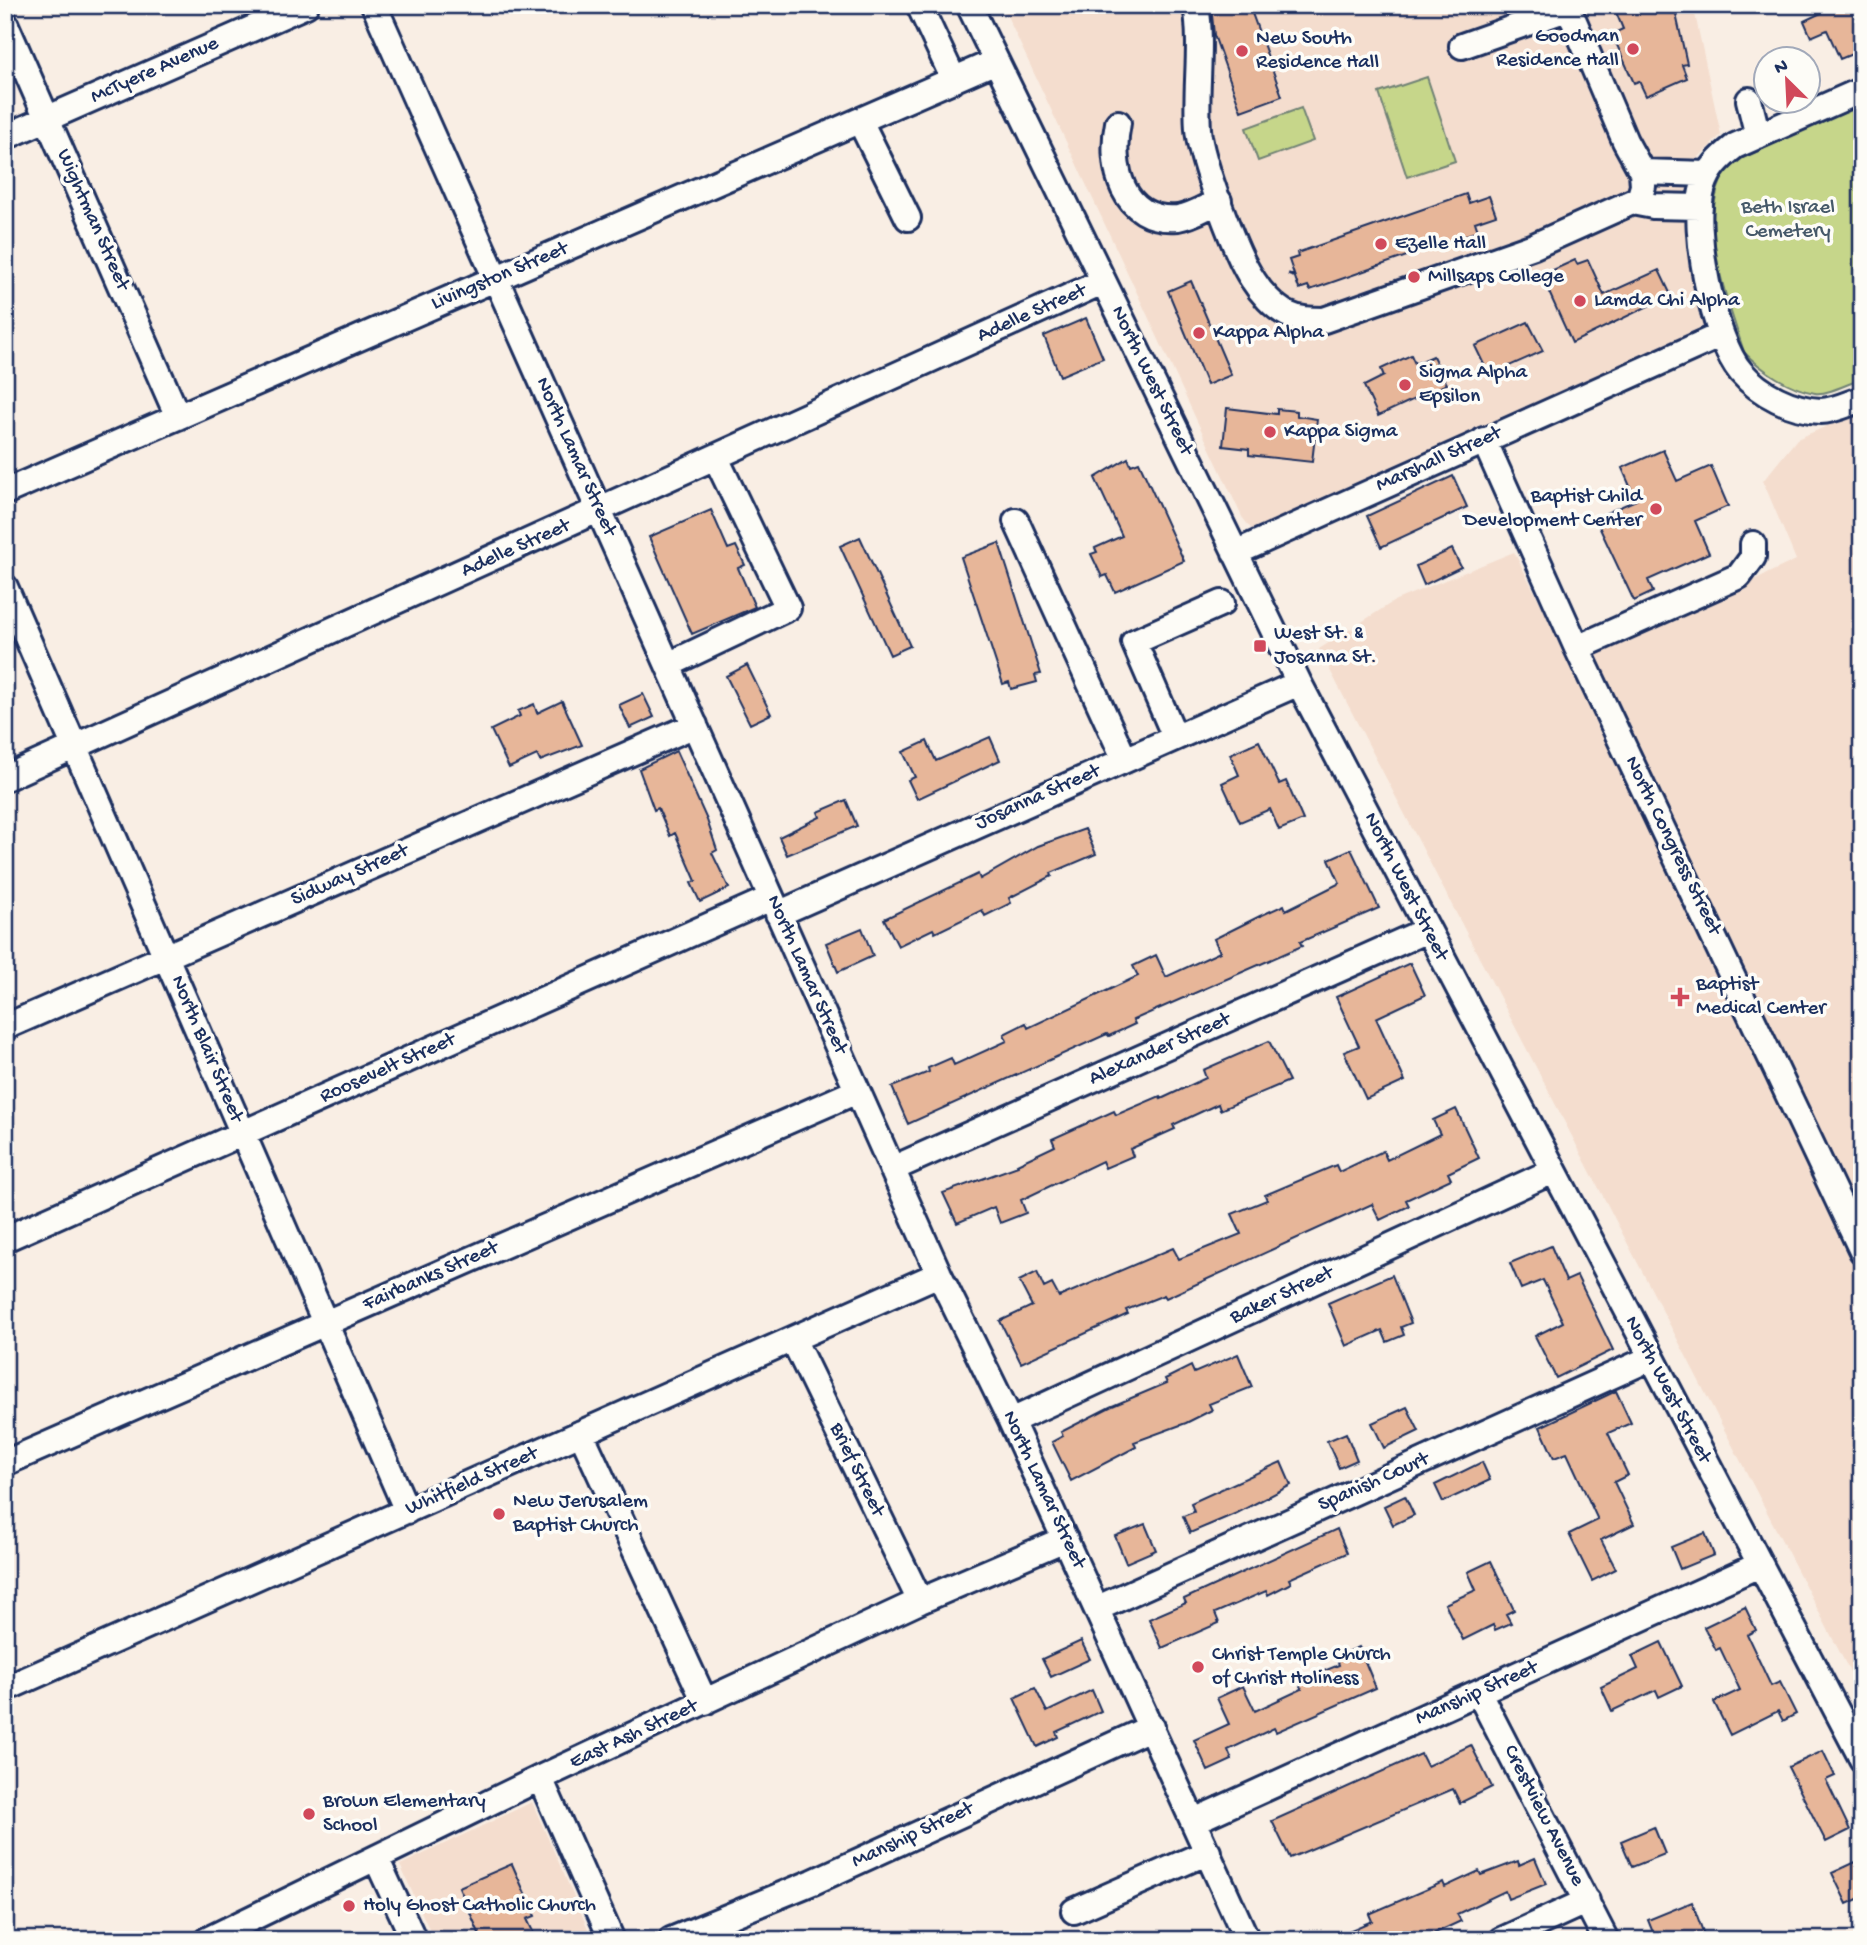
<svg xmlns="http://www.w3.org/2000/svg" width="1867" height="1945" viewBox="0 0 1867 1945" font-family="'Gochi Hand',sans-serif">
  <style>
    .built { fill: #f4ddce }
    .green { fill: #c6d68a; stroke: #708274; stroke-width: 2 }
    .building { fill: #e7b699; stroke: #1b2f5e; stroke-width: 2 }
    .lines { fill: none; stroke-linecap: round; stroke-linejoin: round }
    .minor-casing { stroke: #1b2f5e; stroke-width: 30 }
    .path { stroke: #1b2f5e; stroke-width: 3.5; stroke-dasharray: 7 5; stroke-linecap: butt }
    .minor { stroke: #fdfcf7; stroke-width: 24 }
    .poi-dot { fill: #d1495b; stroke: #fdfcf7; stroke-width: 2.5 }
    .labels { text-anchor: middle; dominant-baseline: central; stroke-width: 7; stroke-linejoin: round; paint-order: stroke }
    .poi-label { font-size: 21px; fill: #1b2f5e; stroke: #fdfcf7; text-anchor: start }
    .street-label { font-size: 21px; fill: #1b2f5e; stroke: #fdfcf7 }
    .park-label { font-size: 21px; fill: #465969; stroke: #fdfcf7 }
  </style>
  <rect width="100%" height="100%" fill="#f9eee4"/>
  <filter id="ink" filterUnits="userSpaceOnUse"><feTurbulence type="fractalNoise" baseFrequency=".0143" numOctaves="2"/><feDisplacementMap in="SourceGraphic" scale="14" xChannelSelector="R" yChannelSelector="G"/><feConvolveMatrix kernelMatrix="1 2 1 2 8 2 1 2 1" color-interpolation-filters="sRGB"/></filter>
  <g filter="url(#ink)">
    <path class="built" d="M 1002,5 L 1693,5 L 1721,135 L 1689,167 L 1688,226 L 1705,324 L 1701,331 L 1252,530 L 1242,517 Z
      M 1862,411 L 1862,1695 L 1319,649 L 1396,600 L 1514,552 L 1573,666 L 1796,560 L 1763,481 L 1797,439 Z
      M 532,1802 L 593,1940 L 434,1940 L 400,1865 Z"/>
    <path class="green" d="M 1427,77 L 1455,161 L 1407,177 L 1379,93 Z
      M 1862,103 L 1862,379 C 1849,383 1827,395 1815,393 C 1790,389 1761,370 1744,352 C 1727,298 1691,211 1732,163 Z
      M 1301,108 L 1313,141 L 1258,161 L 1246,128 Z"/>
    <path class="building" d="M 1211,5 L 1249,5 L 1282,96 L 1241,111 L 1214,35 Z
      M 1613,5 L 1674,5 L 1687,64 L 1682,65 L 1687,78 L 1646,96 L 1639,81 L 1634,83 L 1612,34 L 1623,29 Z
      M 1817,5 L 1862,5 L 1862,50 L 1840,59 L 1827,30 L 1811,37 L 1804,21 L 1821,13 Z
      M 1466,194 L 1469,203 L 1489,196 L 1496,215 L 1475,222 L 1478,231 L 1310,290 L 1308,286 L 1299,289 L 1289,260 L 1298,257 L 1297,253 Z
      M 1575,260 L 1577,264 L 1588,260 L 1604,295 L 1659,270 L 1671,295 L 1572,343 L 1543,279 L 1555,274 L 1553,270 Z
      M 1191,281 L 1231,375 L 1207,385 L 1168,291 Z
      M 1086,318 L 1103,358 L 1060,376 L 1044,336 Z
      M 1528,322 L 1543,351 L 1489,375 L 1475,346 Z
      M 1411,355 L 1415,364 L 1433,356 L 1447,384 L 1378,416 L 1364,386 L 1384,376 L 1381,369 Z
      M 1227,408 L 1277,414 L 1277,409 L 1297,411 L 1297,416 L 1317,419 L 1312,462 L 1249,455 L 1249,449 L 1223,446 Z
      M 1663,450 L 1677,481 L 1711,466 L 1728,506 L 1695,521 L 1709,553 L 1648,580 L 1653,592 L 1634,601 L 1595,518 L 1636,500 L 1622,468 Z
      M 1128,458 L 1131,465 L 1139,462 L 1184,561 L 1115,592 L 1107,575 L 1102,577 L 1091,554 L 1097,552 L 1095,548 L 1122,536 L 1095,478 Z
      M 1453,476 L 1467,507 L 1381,547 L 1367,516 Z
      M 711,510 L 728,549 L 736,546 L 745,565 L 738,568 L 755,607 L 692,634 L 649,537 Z
      M 860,537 L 910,646 L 890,655 L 840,546 Z
      M 999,543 L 1041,674 L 1035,675 L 1037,682 L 1011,689 L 1009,682 L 1003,684 L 961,557 Z
      M 1452,549 L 1461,567 L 1424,585 L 1416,566 Z
      M 747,665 L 771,714 L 750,724 L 726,676 Z
      M 643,694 L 654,717 L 630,728 L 619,705 Z
      M 562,701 L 582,745 L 540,761 L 537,755 L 509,768 L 491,730 L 520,716 L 518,711 L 534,704 L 537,713 Z
      M 990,737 L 1000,760 L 917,799 L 908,780 L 915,777 L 903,752 L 927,741 L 936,761 Z
      M 1259,741 L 1279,784 L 1286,781 L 1303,820 L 1279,830 L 1270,809 L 1240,822 L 1222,783 L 1239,775 L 1230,754 Z
      M 676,751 L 707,820 L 717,850 L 712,853 L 729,888 L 700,902 L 691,883 L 696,881 L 675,833 L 670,836 L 658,808 L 654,810 L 639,769 Z
      M 846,800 L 857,826 L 787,855 L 779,837 L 820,817 L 818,812 Z
      M 1085,829 L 1096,854 L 1051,873 L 1052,876 L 1009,898 L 1011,903 L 985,916 L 982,910 L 935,933 L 933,929 L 898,946 L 884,919 L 978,874 L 980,879 L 1038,846 Z
      M 1351,849 L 1379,908 L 1300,942 L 1302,946 L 1133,1020 L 1135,1024 L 1109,1036 L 1107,1034 L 908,1124 L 892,1087 L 929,1072 L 928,1068 L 951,1058 L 954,1065 L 1007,1041 L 1004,1034 L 1026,1023 L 1028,1028 L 1138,976 L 1133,966 L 1156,955 L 1166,977 L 1220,952 L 1214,939 L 1260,916 L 1284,905 L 1286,910 L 1340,883 L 1329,859 Z
      M 862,928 L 873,956 L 838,972 L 826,943 Z
      M 1410,963 L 1425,995 L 1376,1018 L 1405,1081 L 1366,1099 L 1344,1052 L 1359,1046 L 1336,997 Z
      M 1269,1041 L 1289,1081 L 1220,1110 L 1218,1104 L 1173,1125 L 1175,1129 L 1130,1149 L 1133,1156 L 1105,1168 L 1102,1161 L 1021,1200 L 1026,1213 L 1000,1223 L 994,1207 L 957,1223 L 943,1193 L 1018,1166 L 1017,1164 L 1055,1146 L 1052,1139 L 1114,1111 L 1116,1115 L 1160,1096 L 1161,1099 L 1206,1078 L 1203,1070 Z
      M 1456,1109 L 1479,1158 L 1448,1173 L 1451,1179 L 1406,1200 L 1409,1206 L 1380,1220 L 1372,1204 L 1166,1298 L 1164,1295 L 1126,1310 L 1128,1314 L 1021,1363 L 1000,1321 L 1032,1306 L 1019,1281 L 1037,1272 L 1044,1288 L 1052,1284 L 1059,1297 L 1173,1248 L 1179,1259 L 1241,1234 L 1232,1214 L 1267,1200 L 1265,1195 L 1336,1165 L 1339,1172 L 1383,1151 L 1387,1160 L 1440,1134 L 1433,1120 Z
      M 1551,1246 L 1566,1281 L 1577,1276 L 1613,1350 L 1556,1378 L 1535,1336 L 1563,1322 L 1543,1280 L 1521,1289 L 1510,1263 Z
      M 1392,1275 L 1411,1323 L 1401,1327 L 1404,1335 L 1387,1342 L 1382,1330 L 1346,1346 L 1328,1303 Z
      M 1238,1354 L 1252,1387 L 1209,1404 L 1212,1410 L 1186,1423 L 1134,1442 L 1136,1447 L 1071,1481 L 1052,1442 L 1063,1436 L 1061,1432 L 1110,1407 L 1167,1383 L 1165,1379 L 1191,1366 L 1194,1373 Z
      M 1616,1391 L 1631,1423 L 1608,1433 L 1628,1475 L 1614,1482 L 1634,1524 L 1601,1540 L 1616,1569 L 1592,1581 L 1569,1534 L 1598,1520 L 1567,1453 L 1554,1458 L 1540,1427 Z
      M 1407,1407 L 1419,1431 L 1384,1448 L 1372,1423 Z
      M 1346,1433 L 1357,1460 L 1339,1468 L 1327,1441 Z
      M 1281,1462 L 1291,1485 L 1237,1513 L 1190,1533 L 1183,1516 L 1194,1512 L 1191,1503 Z
      M 1482,1462 L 1490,1480 L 1443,1502 L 1435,1485 Z
      M 1405,1496 L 1414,1515 L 1393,1525 L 1384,1506 Z
      M 1145,1524 L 1156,1550 L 1126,1563 L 1115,1536 Z
      M 1337,1529 L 1347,1553 L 1289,1579 L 1291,1583 L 1268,1595 L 1266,1591 L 1215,1613 L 1219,1623 L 1162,1648 L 1149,1619 L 1186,1603 L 1184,1599 Z
      M 1705,1533 L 1714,1555 L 1680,1569 L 1671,1547 Z
      M 1491,1561 L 1514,1610 L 1506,1614 L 1511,1623 L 1495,1630 L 1493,1625 L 1463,1640 L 1445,1604 L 1476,1590 L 1468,1572 Z
      M 1745,1607 L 1756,1630 L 1747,1635 L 1771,1686 L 1780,1682 L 1796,1714 L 1783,1721 L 1778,1711 L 1730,1735 L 1714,1702 L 1740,1690 L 1720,1648 L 1716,1650 L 1704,1627 Z
      M 1081,1641 L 1090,1659 L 1051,1677 L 1042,1659 Z
      M 1661,1642 L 1682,1686 L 1659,1697 L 1656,1690 L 1612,1711 L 1601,1687 L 1638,1669 L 1632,1656 Z
      M 1359,1647 L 1376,1688 L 1276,1732 L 1274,1728 L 1228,1750 L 1232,1760 L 1208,1771 L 1194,1740 L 1229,1724 L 1217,1698 L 1243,1686 L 1255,1711 L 1302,1689 L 1299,1681 L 1339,1665 L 1336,1657 Z
      M 1035,1688 L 1047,1712 L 1092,1690 L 1101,1711 L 1056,1732 L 1058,1737 L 1037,1747 L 1014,1698 Z
      M 1471,1745 L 1492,1787 L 1460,1803 L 1453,1789 L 1290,1858 L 1272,1821 L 1421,1754 L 1427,1766 Z
      M 1823,1751 L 1835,1776 L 1826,1780 L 1850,1830 L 1826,1842 L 1788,1767 Z
      M 1654,1827 L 1665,1854 L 1632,1867 L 1621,1841 Z
      M 1535,1858 L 1546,1884 L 1508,1899 L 1505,1891 L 1457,1914 L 1461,1921 L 1420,1940 L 1328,1940 L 1372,1921 L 1369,1914 L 1443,1882 L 1445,1887 L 1479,1871 L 1481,1875 L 1518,1861 L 1519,1865 Z
      M 1862,1859 L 1862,1897 L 1847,1904 L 1832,1873 Z
      M 512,1864 L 535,1916 L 527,1919 L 537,1940 L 482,1940 L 459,1887 Z
      M 1692,1902 L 1706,1940 L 1656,1940 L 1648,1920 Z"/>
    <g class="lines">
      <defs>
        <path id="minor" d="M 374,5 L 939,1274 L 1011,1421 L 1247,1940
          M 919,5 L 954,80
          M 969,5 L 1299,683 L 1862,1759
          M 1196,5 C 1203,47 1195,87 1198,129 C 1200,158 1236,256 1253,280 C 1261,293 1274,307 1287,314 C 1299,320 1311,320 1324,320 L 1534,246 L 1632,202 L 1638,203 L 1643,186 L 1642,172 L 1625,141 L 1574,21 L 1567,9 L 1547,16 L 1542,5
          M 5,23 L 178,417
          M 1462,46 L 1547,16
          M 1862,90 L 1735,146 C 1720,158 1709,168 1703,187 C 1690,227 1714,341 1741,372 C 1760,394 1792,410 1821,411 C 1834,411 1849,403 1862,399
          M 1749,100 L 1758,136
          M 860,121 L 908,218
          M 1118,123 C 1109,166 1122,223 1178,218 C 1192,216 1206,207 1219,201
          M 5,137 L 306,5
          M 1642,172 L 1708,174
          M 1632,202 L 1653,206 L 1700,207
          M 1484,440 L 1577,648 L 1862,1251
          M 5,492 L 994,62
          M 1016,521 L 1125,760
          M 1235,553 L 1721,335
          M 5,587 L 407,1511
          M 1577,648 L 1739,576 L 1753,557 L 1753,544
          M 668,665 L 788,608 L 716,458
          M 1175,737 L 1134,642 L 1222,603
          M 5,778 L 1102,282
          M 778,914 L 1299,683
          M 5,1027 L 695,725
          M 892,1169 L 1427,930
          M 5,1239 L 771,898
          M 793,1339 L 920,1601
          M 1011,1421 L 1553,1171
          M 581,1433 L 705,1702
          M 5,1463 L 857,1091
          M 1098,1608 L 1651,1358
          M 5,1689 L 939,1274
          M 1479,1693 L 1606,1940
          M 540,1778 L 612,1940
          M 1194,1821 L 1759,1565
          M 376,1858 L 414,1940
          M 1074,1911 L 1208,1852
          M 207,1940 L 540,1778 L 920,1601 L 1065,1539
          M 671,1940 L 813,1882 L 1152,1727
          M 1502,1940 L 1587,1901"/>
      </defs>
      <use href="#minor" class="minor-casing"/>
      <path class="path" d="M 1288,274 L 1294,276"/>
      <use href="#minor" class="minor"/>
    </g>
  </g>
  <g class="poi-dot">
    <circle cx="1633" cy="49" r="7"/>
    <circle cx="1242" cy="51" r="7"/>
    <circle cx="1381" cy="244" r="7"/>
    <circle cx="1414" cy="277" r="7"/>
    <circle cx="1580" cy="301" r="7"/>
    <circle cx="1199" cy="333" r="7"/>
    <circle cx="1405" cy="385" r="7"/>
    <circle cx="1270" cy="432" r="7"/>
    <circle cx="1656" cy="509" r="7"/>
    <rect x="1253" y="639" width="14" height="14" rx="3.5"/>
    <path d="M1676.5 986.5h7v7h7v7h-7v7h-7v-7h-7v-7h7z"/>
    <circle cx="499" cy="1514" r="7"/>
    <circle cx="1198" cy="1667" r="7"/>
    <circle cx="309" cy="1814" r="7"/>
    <circle cx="349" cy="1906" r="7"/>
  </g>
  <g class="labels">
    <g class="poi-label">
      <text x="1619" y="37" text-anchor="end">Goodman<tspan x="1619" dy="24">Residence Hall</tspan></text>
      <text x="1256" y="39">New South<tspan x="1256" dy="24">Residence Hall</tspan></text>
      <text x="1395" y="244">Ezelle Hall</text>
      <text x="1428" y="277">Millsaps College</text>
      <text x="1594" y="301">Lamda Chi Alpha</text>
      <text x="1213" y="333">Kappa Alpha</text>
      <text x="1419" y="373">Sigma Alpha<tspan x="1419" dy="24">Epsilon</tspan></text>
      <text x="1284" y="432">Kappa Sigma</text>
      <text x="1642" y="497" text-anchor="end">Baptist Child<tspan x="1642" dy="24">Development Center</tspan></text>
      <text x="1274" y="634">West St. &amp;<tspan x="1274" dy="24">Josanna St.</tspan></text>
      <text x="1696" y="985">Baptist<tspan x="1696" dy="24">Medical Center</tspan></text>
      <text x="513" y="1502">New Jerusalem<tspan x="513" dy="24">Baptist Church</tspan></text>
      <text x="1212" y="1655">Christ Temple Church<tspan x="1212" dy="24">of Christ Holiness</tspan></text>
      <text x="323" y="1802">Brown Elementary<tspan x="323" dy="24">School</tspan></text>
      <text x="363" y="1906">Holy Ghost Catholic Church</text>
    </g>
    <g class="street-label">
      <text transform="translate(155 71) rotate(-24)">McTyere Avenue</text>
      <text transform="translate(92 220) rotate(66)">Wightman Street</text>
      <text transform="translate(500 277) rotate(-23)">Livingston Street</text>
      <text transform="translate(1032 314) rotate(-24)">Adelle Street</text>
      <text transform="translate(1151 381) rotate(64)">North West Street</text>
      <text transform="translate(575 457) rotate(66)">North Lamar Street</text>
      <text transform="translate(1439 460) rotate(-24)">Marshall Street</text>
      <text transform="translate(516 549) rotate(-24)">Adelle Street</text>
      <text transform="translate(1038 798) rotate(-24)">Josanna Street</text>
      <text transform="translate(1672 846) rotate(64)">North Congress Street</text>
      <text transform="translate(350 876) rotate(-24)">Sidway Street</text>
      <text transform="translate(1405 887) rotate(63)">North West Street</text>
      <text transform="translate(806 975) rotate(66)">North Lamar Street</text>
      <text transform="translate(206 1049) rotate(67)">North Blair Street</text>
      <text transform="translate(1160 1050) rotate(-24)">Alexander Street</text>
      <text transform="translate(388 1069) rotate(-24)">Roosevelt Street</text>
      <text transform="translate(431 1277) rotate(-24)">Fairbanks Street</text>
      <text transform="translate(1282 1296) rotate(-25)">Baker Street</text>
      <text transform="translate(1667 1390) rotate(62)">North West Street</text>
      <text transform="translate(856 1470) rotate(64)">Brief Street</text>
      <text transform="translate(472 1482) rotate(-24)">Whitfield Street</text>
      <text transform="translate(1374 1483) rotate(-24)">Spanish Court</text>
      <text transform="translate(1043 1490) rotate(65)">North Lamar Street</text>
      <text transform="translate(1477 1694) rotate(-24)">Manship Street</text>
      <text transform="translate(634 1735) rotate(-25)">East Ash Street</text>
      <text transform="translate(1543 1816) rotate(63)">Crestview Avenue</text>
      <text transform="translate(913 1836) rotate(-25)">Manship Street</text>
    </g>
    <g class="park-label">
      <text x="1788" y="208">Beth Israel<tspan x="1788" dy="24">Cemetery</tspan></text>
    </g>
  </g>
  <rect width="1867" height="1945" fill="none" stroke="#fdfcf7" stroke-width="28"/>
  <rect x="14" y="14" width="1839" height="1917" fill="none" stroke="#1b2f5e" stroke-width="2.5" filter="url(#ink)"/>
  <g transform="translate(1787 80) rotate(336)"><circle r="33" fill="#fdfcf7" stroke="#a3aaba" stroke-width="2"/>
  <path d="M0-5L12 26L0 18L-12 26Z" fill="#d1495b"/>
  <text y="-10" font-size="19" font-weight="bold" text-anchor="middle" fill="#1b2f5e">N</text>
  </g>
</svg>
